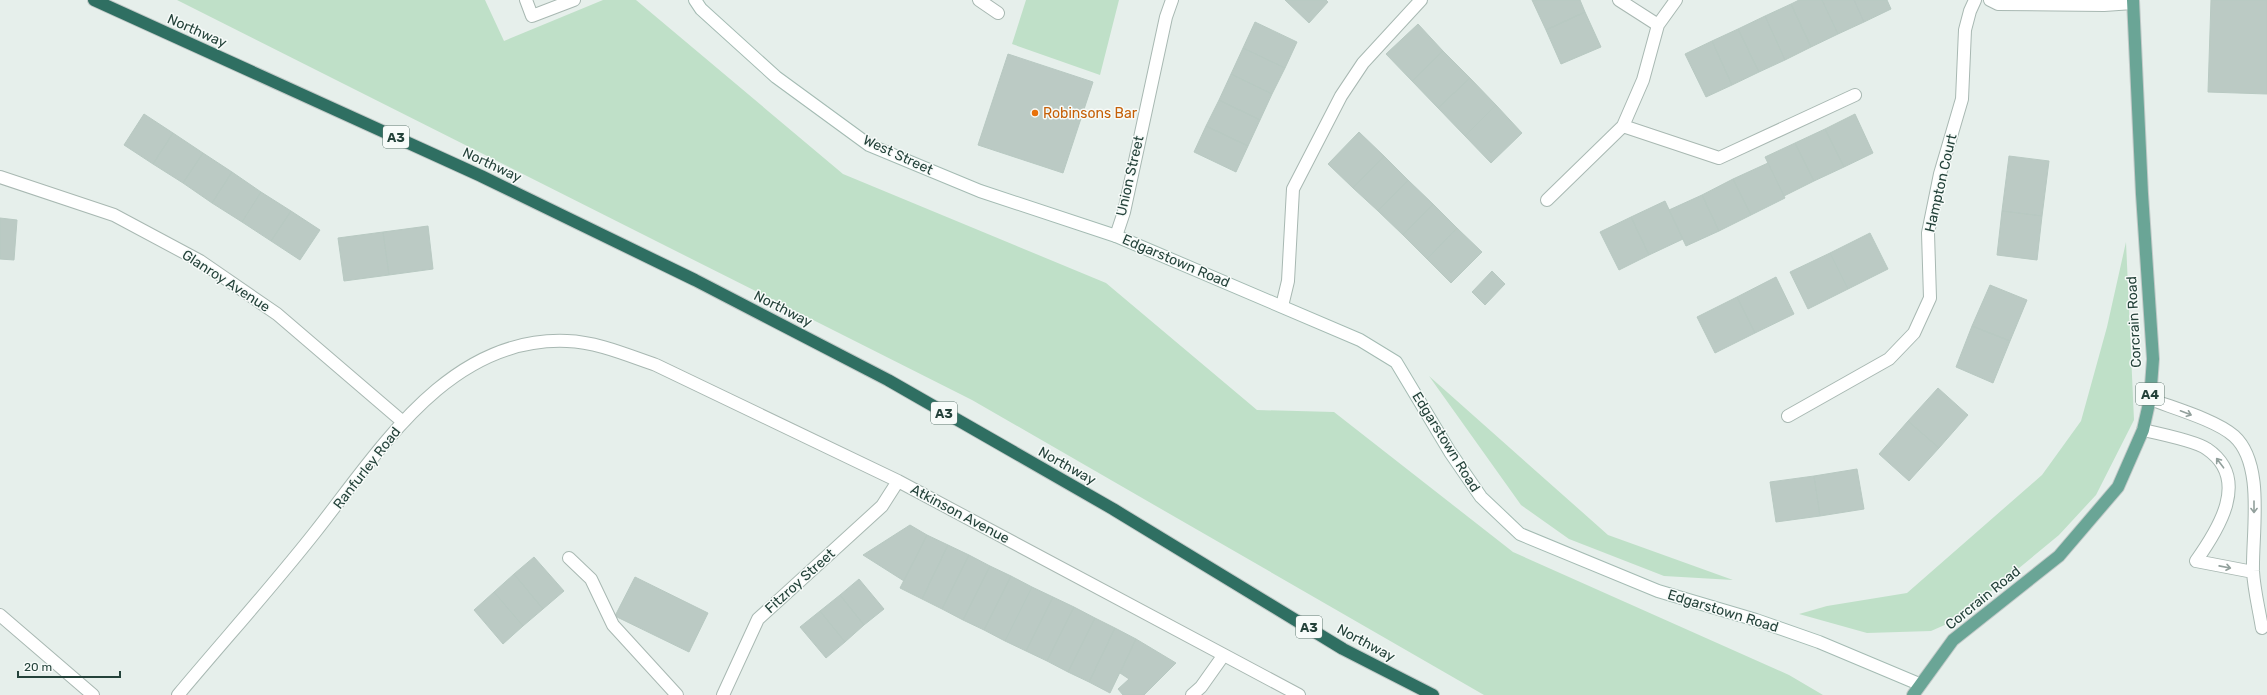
<svg xmlns="http://www.w3.org/2000/svg" width="2267" height="695" viewBox="0 0 2267 695" font-family="Rubik,sans-serif">
  <style>
    .green { fill: #bfe0c8 }
    .building { fill: #bbcac4; stroke: #b8c9c2 }
    .lines { fill: none; stroke-linecap: round; stroke-linejoin: round }
    .lane-casing { stroke: #a8b8b2; stroke-width: 14 }
    .street-casing { stroke: #a8b8b2; stroke-width: 14 }
    .secondary-casing { stroke: #a4bbb3; stroke-width: 14 }
    .primary-casing { stroke: #c2cac8; stroke-width: 14 }
    .highway-casing { stroke: #c2cac8; stroke-width: 14 }
    .lane { stroke: #fff; stroke-width: 12 }
    .street { stroke: #fff; stroke-width: 12 }
    .secondary { stroke: #fff; stroke-width: 12 }
    .primary { stroke: #6aa596; stroke-width: 12 }
    .highway { stroke: #2f6f62; stroke-width: 12 }
    .oneway { stroke: #92a09c }
    .food-dot { fill: #e8710a; stroke: #f7fbf9; stroke-width: 1.5 }
    .labels { text-anchor: middle; dominant-baseline: central; stroke-width: 3; stroke-linejoin: round; paint-order: stroke }
    .shield { fill: #f7fbf9; stroke: #637a73; stroke-width: 1 }
    .shield-label { font-size: 13px; font-weight: bold; fill: #24423a }
    .street-label { font-size: 14px; fill: #24423a; stroke: #f7fbf9 }
    .food-label { font-size: 14px; fill: #c56008; stroke: #f7fbf9; text-anchor: start }
  </style>
  <rect width="100%" height="100%" fill="#e6efeb"/>
  <path class="green" d="M 177,0 L 485,0 L 504,41 L 603,0 L 636,0 L 843,174 L 1106,283 L 1257,410 L 1334,412 L 1513,552 L 1789,675 L 1823,695 L 1484,695 L 972,400 Z
    M 1026,0 L 1119,0 L 1100,75 L 1012,44 Z
    M 2126,242 L 2134,420 L 2096,495 L 2059,535 L 1956,620 L 1931,631 L 1867,633 L 1799,614 L 1827,606 L 1907,593 L 2042,475 L 2081,421 L 2107,327 Z
    M 1429,376 L 1608,535 L 1733,580 L 1664,576 L 1569,539 L 1521,505 Z"/>
  <path class="building" d="M 1285,0 L 1326,0 L 1328,2 L 1309,23 Z
    M 1532,0 L 1580,0 L 1585,12 L 1546,30 Z
    M 1799,0 L 1822,0 L 1838,34 L 1811,47 L 1791,4 Z
    M 1822,0 L 1854,0 L 1864,22 L 1838,34 Z
    M 1854,0 L 1887,0 L 1891,9 L 1864,22 Z
    M 2211,0 L 2267,0 L 2267,94 L 2208,92 Z
    M 1791,4 L 1811,47 L 1785,60 L 1765,16 Z
    M 1585,12 L 1601,47 L 1561,64 L 1546,30 Z
    M 1765,16 L 1785,60 L 1759,72 L 1738,29 Z
    M 1255,22 L 1297,42 L 1285,68 L 1243,48 Z
    M 1418,24 L 1443,51 L 1412,81 L 1386,54 Z
    M 1738,29 L 1759,72 L 1732,85 L 1712,41 Z
    M 1712,41 L 1732,85 L 1706,97 L 1685,54 Z
    M 1243,48 L 1285,68 L 1272,94 L 1231,74 Z
    M 1443,51 L 1470,78 L 1438,108 L 1412,81 Z
    M 1008,54 L 1093,82 L 1063,173 L 978,145 Z
    M 1231,74 L 1272,94 L 1260,120 L 1219,100 Z
    M 1470,78 L 1496,105 L 1465,136 L 1438,108 Z
    M 1219,100 L 1260,120 L 1248,146 L 1206,126 Z
    M 1496,105 L 1522,133 L 1491,163 L 1465,136 Z
    M 144,114 L 173,133 L 153,164 L 124,145 Z
    M 1855,114 L 1873,153 L 1844,167 L 1825,129 Z
    M 1206,126 L 1248,146 L 1236,172 L 1194,152 Z
    M 1825,129 L 1844,167 L 1814,181 L 1795,143 Z
    M 1359,132 L 1384,156 L 1353,188 L 1328,164 Z
    M 173,133 L 203,153 L 183,183 L 153,164 Z
    M 1795,143 L 1814,181 L 1784,196 L 1765,157 Z
    M 203,153 L 232,172 L 212,203 L 183,183 Z
    M 1384,156 L 1408,180 L 1378,211 L 1353,188 Z
    M 2009,156 L 2049,161 L 2042,216 L 2002,211 Z
    M 1768,163 L 1785,198 L 1751,215 L 1733,179 Z
    M 232,172 L 261,192 L 242,222 L 212,203 Z
    M 1733,179 L 1751,215 L 1719,231 L 1702,195 Z
    M 1408,180 L 1433,204 L 1403,235 L 1378,211 Z
    M 261,192 L 291,211 L 271,241 L 242,222 Z
    M 1702,195 L 1719,231 L 1686,246 L 1669,210 Z
    M 1665,201 L 1683,239 L 1649,255 L 1631,217 Z
    M 1433,204 L 1457,228 L 1427,259 L 1403,235 Z
    M 291,211 L 320,230 L 300,260 L 271,241 Z
    M 2002,211 L 2042,216 L 2037,260 L 1997,255 Z
    M 1631,217 L 1649,255 L 1619,270 L 1600,232 Z
    M 0,218 L 17,220 L 14,260 L 0,259 Z
    M 428,226 L 433,269 L 389,275 L 383,232 Z
    M 1457,228 L 1482,252 L 1451,283 L 1427,259 Z
    M 383,232 L 389,275 L 344,281 L 338,238 Z
    M 1870,233 L 1888,269 L 1848,289 L 1830,253 Z
    M 1830,253 L 1848,289 L 1808,309 L 1790,272 Z
    M 1492,271 L 1505,284 L 1485,305 L 1472,292 Z
    M 1776,277 L 1794,314 L 1755,333 L 1737,297 Z
    M 1990,285 L 2027,300 L 2010,341 L 1972,326 Z
    M 1737,297 L 1755,333 L 1715,353 L 1697,317 Z
    M 1972,326 L 2010,341 L 1993,383 L 1956,367 Z
    M 1938,388 L 1968,415 L 1939,448 L 1908,421 Z
    M 1908,421 L 1939,448 L 1909,481 L 1879,454 Z
    M 1857,469 L 1864,509 L 1820,516 L 1814,476 Z
    M 1814,476 L 1820,516 L 1776,522 L 1770,482 Z
    M 910,525 L 927,535 L 904,581 L 863,555 Z
    M 927,535 L 948,545 L 922,599 L 900,588 Z
    M 948,545 L 969,555 L 942,609 L 922,599 Z
    M 969,555 L 990,566 L 963,620 L 942,609 Z
    M 534,557 L 564,591 L 543,609 L 514,574 Z
    M 990,566 L 1011,576 L 984,630 L 963,620 Z
    M 514,574 L 543,609 L 523,626 L 494,592 Z
    M 1011,576 L 1032,587 L 1005,641 L 984,630 Z
    M 635,577 L 708,613 L 689,652 L 615,616 Z
    M 859,579 L 884,609 L 864,625 L 840,595 Z
    M 1032,587 L 1053,597 L 1026,651 L 1005,641 Z
    M 494,592 L 523,626 L 503,644 L 474,610 Z
    M 840,595 L 864,625 L 845,642 L 820,611 Z
    M 1053,597 L 1074,607 L 1047,661 L 1026,651 Z
    M 1074,607 L 1095,618 L 1068,672 L 1047,661 Z
    M 820,611 L 845,642 L 826,658 L 800,627 Z
    M 1095,618 L 1115,628 L 1089,682 L 1068,672 Z
    M 1115,628 L 1136,639 L 1110,693 L 1089,682 Z
    M 1136,639 L 1176,663 L 1144,695 L 1123,695 L 1118,689 L 1129,679 L 1120,673 Z"/>
  <g class="lines">
    <defs>
      <path id="lane" d="M 526,0 L 532,16 L 574,0
        M 2150,399 C 2173,408 2216,420 2234,436 C 2265,464 2252,532 2253,571 C 2254,590 2259,609 2262,628
        M 2143,430 C 2157,433 2198,442 2207,449 C 2251,479 2218,530 2196,561 L 2253,572
        M 569,558 L 591,579 L 613,625 L 677,695"/>
      <path id="street" d="M 979,0 L 998,13
        M 1619,0 L 1658,25
        M 1990,0 L 1998,4 L 2104,5 L 2133,3
        M 1623,126 L 1719,158 L 1855,95
        M 0,177 L 114,215 L 200,261 L 277,314 L 403,422
        M 1547,200 L 1623,126 L 1643,80 L 1658,25 L 1676,0
        M 1116,236 L 1124,212 L 1166,17 L 1172,0
        M 1282,306 L 1288,281 L 1293,189 L 1341,96 L 1363,63 L 1421,0
        M 1788,416 L 1889,359 L 1914,333 L 1930,298 L 1928,233 L 1940,174 L 1962,99 L 1965,30 L 1970,11 L 1975,0
        M 0,615 L 93,695
        M 178,695 C 224,640 272,587 316,531 C 380,450 449,336 567,341 C 597,342 627,355 656,365 L 898,481 L 1299,695
        M 723,695 L 758,619 L 882,506 L 898,481
        M 1192,695 L 1201,687 L 1223,656"/>
      <path id="secondary" d="M 695,0 L 701,9 L 776,77 L 869,145 L 980,191 L 1116,236 L 1360,340 L 1396,362 L 1450,452 L 1481,497 L 1520,534 L 1658,591 L 1756,620 L 1819,642 L 1919,684"/>
      <path id="primary" d="M 1913,695 L 1953,640 L 2059,556 L 2118,487 L 2143,430 L 2150,399 L 2153,359 L 2142,194 L 2133,0"/>
      <path id="highway" d="M 94,0 L 481,176 L 695,280 L 888,380 L 1113,509 L 1343,649 L 1433,695"/>
    </defs>
    <use href="#lane" class="lane-casing"/>
    <use href="#street" class="street-casing"/>
    <use href="#secondary" class="secondary-casing"/>
    <use href="#primary" class="primary-casing"/>
    <use href="#highway" class="highway-casing"/>
    <use href="#lane" class="lane"/>
    <use href="#street" class="street"/>
    <use href="#secondary" class="secondary"/>
    <use href="#primary" class="primary"/>
    <use href="#highway" class="highway"/>
  </g>
  <defs><path id="oneway-shaft" d="M-6 0H5M1.5-3L5.5 0L1.5 3" fill="none" stroke-width="1.6" stroke-linecap="round" stroke-linejoin="round"/></defs>
  <g class="oneway">
    <use href="#oneway-shaft" transform="translate(2186 413) rotate(21)"/>
    <use href="#oneway-shaft" transform="translate(2220 463) rotate(-127)"/>
    <use href="#oneway-shaft" transform="translate(2254 507) rotate(90)"/>
    <use href="#oneway-shaft" transform="translate(2225 567) rotate(11)"/>
  </g>
  <circle class="food-dot" cx="1035" cy="113" r="4"/>
  <g class="labels">
    <g class="shield">
      <rect x="383" y="126" width="26" height="22" rx="3"/>
      <rect x="2136" y="383" width="28" height="22" rx="3"/>
      <rect x="931" y="402" width="26" height="22" rx="3"/>
      <rect x="1296" y="616" width="26" height="22" rx="3"/>
    </g>
    <g class="shield-label">
      <text x="396" y="137">A3</text>
      <text x="2150" y="394">A4</text>
      <text x="944" y="413">A3</text>
      <text x="1309" y="627">A3</text>
    </g>
    <g class="street-label">
      <text transform="translate(197 31) rotate(24)">Northway</text>
      <text transform="translate(898 155) rotate(25)">West Street</text>
      <text transform="translate(492 165) rotate(25)">Northway</text>
      <text transform="translate(1130 176) rotate(-77)">Union Street</text>
      <text transform="translate(1941 183) rotate(-77)">Hampton Court</text>
      <text transform="translate(1176 261) rotate(23)">Edgarstown Road</text>
      <text transform="translate(226 281) rotate(33)">Glanroy Avenue</text>
      <text transform="translate(783 309) rotate(27)">Northway</text>
      <text transform="translate(2134 322) rotate(-93)">Corcrain Road</text>
      <text transform="translate(1446 442) rotate(58)">Edgarstown Road</text>
      <text transform="translate(1067 466) rotate(29)">Northway</text>
      <text transform="translate(367 468) rotate(-52)">Ranfurley Road</text>
      <text transform="translate(960 514) rotate(28)">Atkinson Avenue</text>
      <text transform="translate(800 581) rotate(-42)">Fitzroy Street</text>
      <text transform="translate(1983 598) rotate(-39)">Corcrain Road</text>
      <text transform="translate(1723 611) rotate(17)">Edgarstown Road</text>
      <text transform="translate(1366 643) rotate(28)">Northway</text>
    </g>
    <g class="food-label">
      <text x="1043" y="113">Robinsons Bar</text>
    </g>
  </g>
  <path d="M18 671v6h102v-6" fill="none" stroke="#24423a" stroke-width="2"/>
  <text x="24" y="671" font-size="12" fill="#24423a" stroke="#f7fbf9" stroke-width="3" paint-order="stroke">20 m</text>
</svg>
